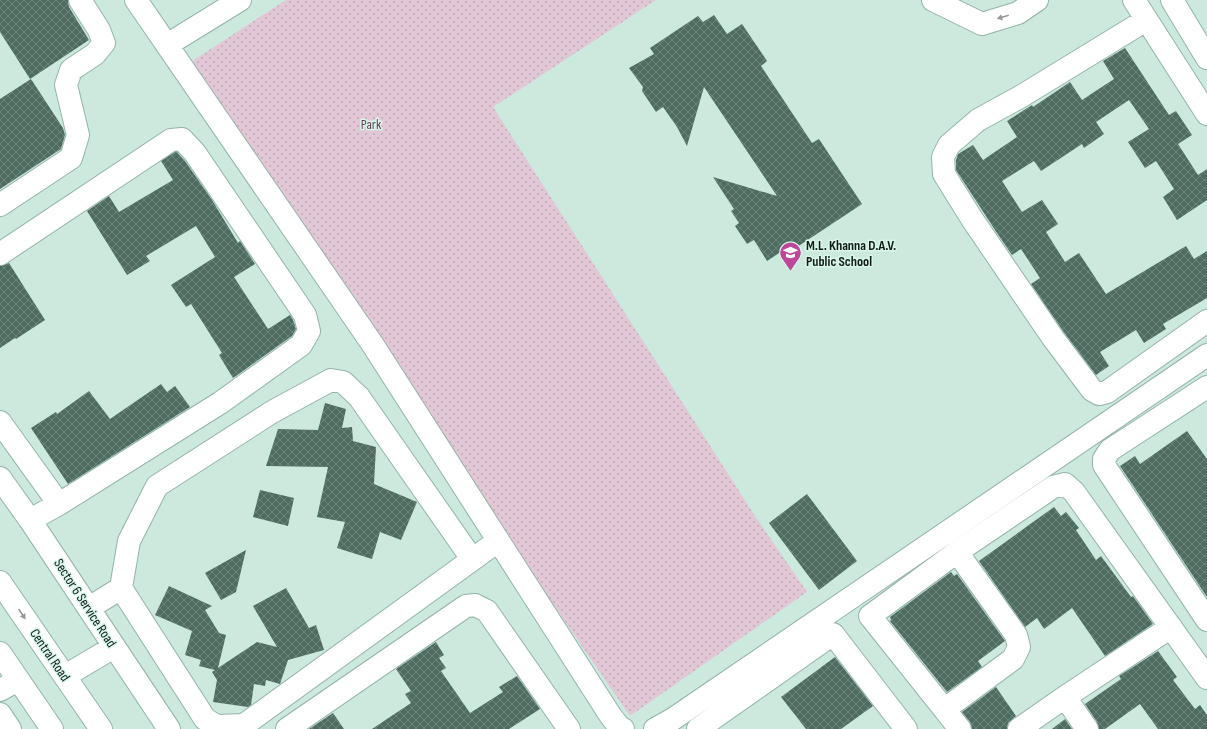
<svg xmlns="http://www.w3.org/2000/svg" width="1207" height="729" viewBox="0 0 1207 729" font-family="'Sofia Sans Condensed',sans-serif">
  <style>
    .park { fill: url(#park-dots) }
    .building { fill: url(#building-cross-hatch) }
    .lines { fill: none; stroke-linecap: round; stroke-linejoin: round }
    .minor-casing { stroke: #95b3a7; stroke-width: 24 }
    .tertiary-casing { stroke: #95b3a7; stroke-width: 24 }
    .secondary-casing { stroke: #95b3a7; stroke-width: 24 }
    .minor { stroke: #fff; stroke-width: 22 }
    .tertiary { stroke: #fff; stroke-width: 22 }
    .secondary { stroke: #fff; stroke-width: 22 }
    .oneway { fill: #949997 }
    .labels { text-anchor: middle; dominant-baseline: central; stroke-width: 3; stroke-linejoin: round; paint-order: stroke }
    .park-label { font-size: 14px; fill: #673c58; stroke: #d8f7ea }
    .poi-label { font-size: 14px; font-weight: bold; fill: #111c18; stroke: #d8f7ea; text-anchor: start }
    .street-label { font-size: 14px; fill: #111c18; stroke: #d8f7ea }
  </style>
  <defs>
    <pattern id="park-dots" width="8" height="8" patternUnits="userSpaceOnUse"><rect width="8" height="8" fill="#e2c7d7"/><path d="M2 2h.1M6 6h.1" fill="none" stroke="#c1aab8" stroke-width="1.8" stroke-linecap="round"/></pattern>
    <pattern id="building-cross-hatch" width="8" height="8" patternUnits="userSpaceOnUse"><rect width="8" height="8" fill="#4d6d61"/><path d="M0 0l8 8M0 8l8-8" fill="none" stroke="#6d847c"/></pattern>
  </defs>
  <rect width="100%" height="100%" fill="#cbe9dd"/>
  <path class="park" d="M 286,0 L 656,0 L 493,107 L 755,516 L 807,592 L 630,716 L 183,67 Z"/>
  <path class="building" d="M 0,0 L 68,0 L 69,7 L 89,40 L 30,79 L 0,32 Z
    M 714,15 L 727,34 L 742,24 L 767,61 L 761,66 L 812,143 L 819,139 L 862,204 L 788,253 L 785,249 L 767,261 L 754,240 L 747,244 L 735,226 L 739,223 L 731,211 L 734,209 L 713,177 L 777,196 L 704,87 L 687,146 L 677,127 L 663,107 L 656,112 L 642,91 L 643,87 L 629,68 L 654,54 L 650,48 L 698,16 L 703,22 Z
    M 1125,48 L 1169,115 L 1176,111 L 1192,135 L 1178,144 L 1198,175 L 1207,169 L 1207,200 L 1177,220 L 1163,197 L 1174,189 L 1156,161 L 1145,168 L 1128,142 L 1149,129 L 1129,100 L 1096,122 L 1104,134 L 1084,148 L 1082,144 L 1041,171 L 1034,161 L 1002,181 L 1022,212 L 1042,200 L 1058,224 L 1046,232 L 1065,262 L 1079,253 L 1106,294 L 1186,246 L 1194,259 L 1207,251 L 1207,298 L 1163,324 L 1166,329 L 1144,343 L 1136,330 L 1100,352 L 1109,366 L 1096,375 L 1063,331 L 1031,284 L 1040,278 L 1021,249 L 1012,255 L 995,230 L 956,170 L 956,160 L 958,154 L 973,145 L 983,160 L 1017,137 L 1007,121 L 1032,105 L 1033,107 L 1070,82 L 1082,100 L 1114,79 L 1103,61 Z
    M 31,79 L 63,128 L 65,135 L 61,149 L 0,189 L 0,99 Z
    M 175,152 L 177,152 L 185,161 L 212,200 L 238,243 L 240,241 L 255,264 L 234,277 L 268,329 L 290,315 L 293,320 L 296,329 L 292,336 L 233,378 L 219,355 L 222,353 L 191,304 L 186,307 L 171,285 L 215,257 L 196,226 L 146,256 L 150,261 L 127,275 L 87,211 L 109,196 L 119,212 L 173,180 L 161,161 Z
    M 9,263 L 45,320 L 16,339 L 15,338 L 0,348 L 0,266 Z
    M 161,384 L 167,392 L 175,386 L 190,407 L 68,484 L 31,428 L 56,412 L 57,414 L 89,391 L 110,419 Z
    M 325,403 L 346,409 L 342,428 L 352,427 L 353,441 L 376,447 L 374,484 L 417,502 L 401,540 L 380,532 L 372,559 L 337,548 L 345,522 L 317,517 L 328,467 L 266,466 L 278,429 L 318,430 Z
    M 1187,431 L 1207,459 L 1207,597 L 1120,466 L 1135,456 L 1140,464 Z
    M 260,490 L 294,498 L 288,526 L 253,517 Z
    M 807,494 L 857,561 L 819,590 L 769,523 Z
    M 1054,507 L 1061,516 L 1066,512 L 1079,528 L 1076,530 L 1096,560 L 1101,556 L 1131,597 L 1133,596 L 1153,624 L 1105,656 L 1072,608 L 1044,629 L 1037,618 L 1025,627 L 979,561 Z
    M 246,550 L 236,592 L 221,600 L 205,573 Z
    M 951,572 L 954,576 L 957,574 L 1005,641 L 978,661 L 982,667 L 947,692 L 890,621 L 891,620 L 890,617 Z
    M 169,586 L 212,606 L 205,610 L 219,633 L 226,635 L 218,668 L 257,642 L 277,647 L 253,606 L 286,588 L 309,628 L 316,625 L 324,650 L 288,660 L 280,684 L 266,680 L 265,686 L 254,684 L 251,705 L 248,707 L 213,702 L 217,680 L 212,672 L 215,670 L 199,666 L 201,660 L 185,655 L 192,631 L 155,615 Z
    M 436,642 L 444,655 L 439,658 L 446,668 L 441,671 L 470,713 L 503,692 L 499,687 L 517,676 L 540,709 L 509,729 L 372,729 L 411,703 L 405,694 L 411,691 L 396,669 Z
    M 1158,651 L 1177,677 L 1173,680 L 1195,709 L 1200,705 L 1207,715 L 1207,729 L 1158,729 L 1140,704 L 1105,729 L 1099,729 L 1097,722 L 1085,704 L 1121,679 L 1119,676 Z
    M 835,657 L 873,706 L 841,729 L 806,729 L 781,697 Z
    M 996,687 L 1016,716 L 1008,723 L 1007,729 L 972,729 L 970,722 L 962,712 Z
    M 333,713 L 344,729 L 309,729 Z
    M 1065,719 L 1072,729 L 1052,729 Z"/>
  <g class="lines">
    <defs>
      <path id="minor" d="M 136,0 L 373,345 L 610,715 L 620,728 L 623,729
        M 1134,0 L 1207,114
        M 1172,0 L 1207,58
        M 1146,20 L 1020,97 L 978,120 L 949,145 L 943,157 L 944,174 L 972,219 L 1053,338 L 1092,390 L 1099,394 L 1107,392 L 1207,321
        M 167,45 L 240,0
        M 0,205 L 71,158 L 78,135 L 66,85 L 71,70 L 95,54 L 104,43 L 99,30 L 80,0
        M 0,254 L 171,140 L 182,139 L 195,153 L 305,315 L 309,331 L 301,345 L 220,403 L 59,504 L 30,520
        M 1207,387 L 1110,450 L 1104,459 L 1104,465 L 1207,620
        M 0,422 L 59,504
        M 0,478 L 30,520 L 169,729
        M 121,588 L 129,541 L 157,486 L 272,412 L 331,380 L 343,382 L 359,397 L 472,559
        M 89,608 L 121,588 L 205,719 L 217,726 L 244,725 L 498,541
        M 65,676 L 114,647
        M 0,690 L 18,680
        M 1065,697 L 1087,729
        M 945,709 L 1013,659 L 1019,647 L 1016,635 L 957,552
        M 0,714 L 10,729
        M 287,729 L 466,606 L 475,605 L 487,611 L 569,729
        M 655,729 L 673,719 L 1207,355
        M 698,729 L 833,634 L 906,729
        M 960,729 L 870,616 L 957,552 L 1053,487 L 1065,484 L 1074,492 L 1207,678
        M 1019,729 L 1065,697 L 1171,627"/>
      <path id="tertiary" d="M 933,0 L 982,24 L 1018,13 L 1037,0"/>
      <path id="secondary" d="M 0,582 L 101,729
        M 0,653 L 52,729"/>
    </defs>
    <use href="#minor" class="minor-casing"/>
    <use href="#tertiary" class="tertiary-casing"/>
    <use href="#secondary" class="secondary-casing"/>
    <use href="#minor" class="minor"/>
    <use href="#tertiary" class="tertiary"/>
    <use href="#secondary" class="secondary"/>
  </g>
  <defs><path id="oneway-solid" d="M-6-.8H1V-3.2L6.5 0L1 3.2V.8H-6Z"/></defs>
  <g class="oneway">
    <use href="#oneway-solid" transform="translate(1003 17) rotate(164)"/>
    <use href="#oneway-solid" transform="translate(22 614) rotate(56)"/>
  </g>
  <defs>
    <symbol id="school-pin" viewBox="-11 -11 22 30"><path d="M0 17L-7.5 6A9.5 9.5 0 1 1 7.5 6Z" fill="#bd459a" stroke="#d8f7ea"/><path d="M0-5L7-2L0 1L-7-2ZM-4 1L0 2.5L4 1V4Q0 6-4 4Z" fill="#fff"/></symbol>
  </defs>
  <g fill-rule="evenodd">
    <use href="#school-pin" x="778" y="240" width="25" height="34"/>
  </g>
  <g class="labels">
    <g class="park-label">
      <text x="371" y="124">Park</text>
    </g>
    <g class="poi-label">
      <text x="806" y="245">M.L. Khanna D.A.V.<tspan x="806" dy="16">Public School</tspan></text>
    </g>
    <g class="street-label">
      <text transform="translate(85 603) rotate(57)">Sector 6 Service Road</text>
      <text transform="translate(50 655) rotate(56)">Central Road</text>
    </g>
  </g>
</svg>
